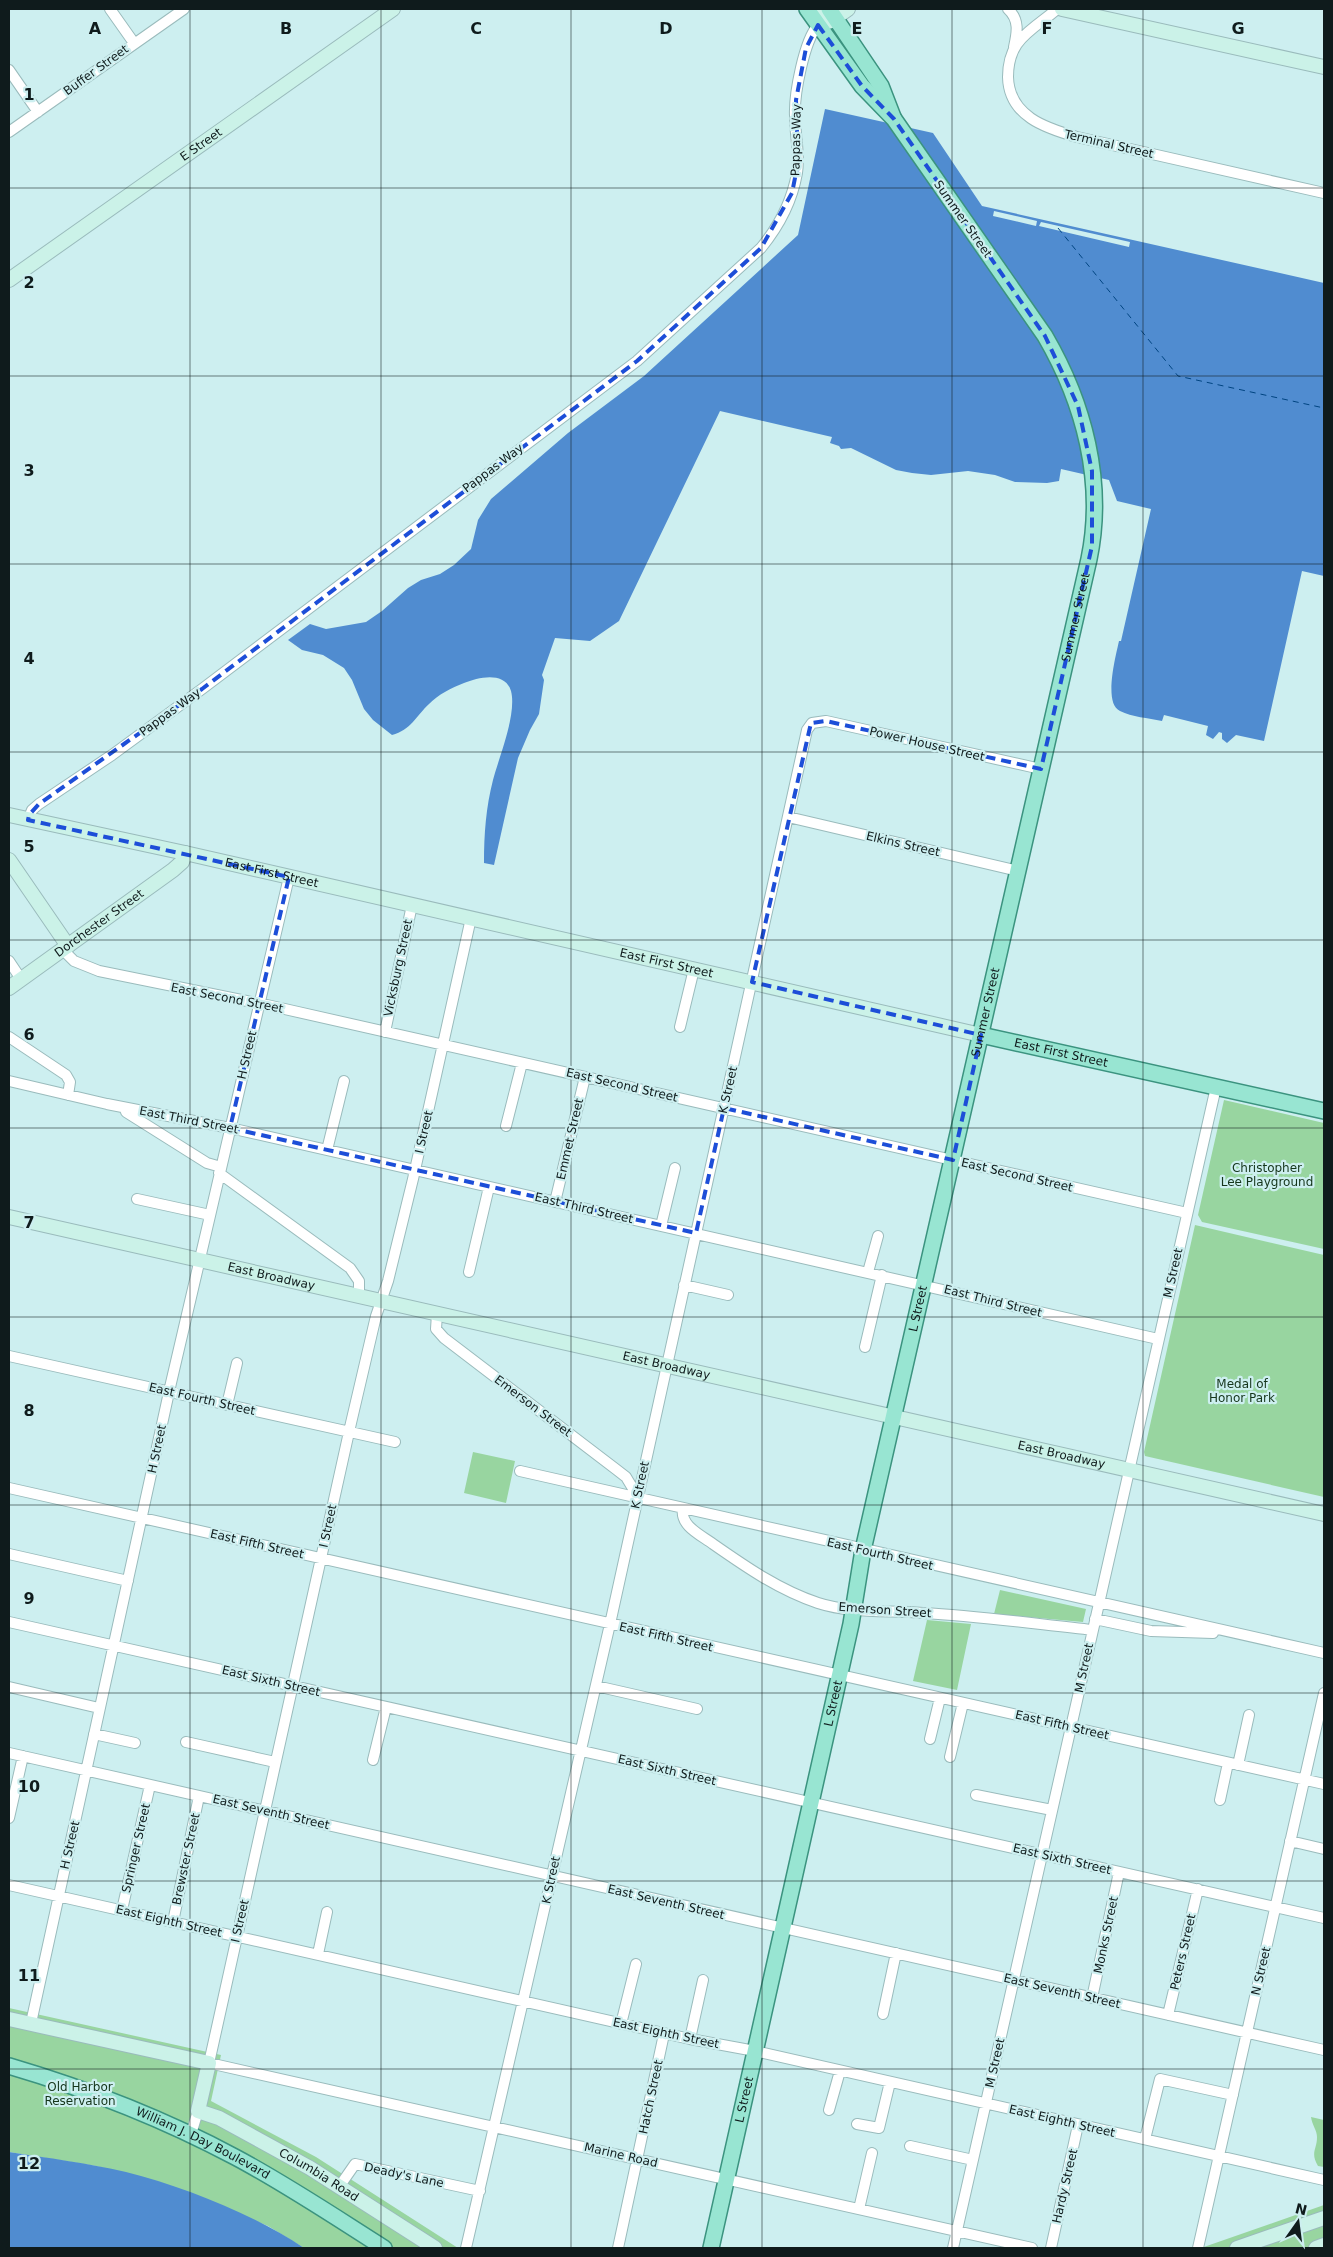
<svg xmlns="http://www.w3.org/2000/svg" width="1333" height="2257" viewBox="0 0 1333 2257" font-family="'DejaVu Sans',sans-serif">
  <style>
    .green { fill: #98d5a0 }
    .water { fill: #508cd0 }
    .pier { fill: #cdeff0 }
    .lines { fill: none; stroke-linecap: round; stroke-linejoin: round }
    .ferry { stroke: #004481; stroke-width: 1; stroke-dasharray: 6 5; stroke-linecap: butt }
    .street-casing { stroke: #9abbbc; stroke-width: 12 }
    .secondary-casing { stroke: #9abbbc; stroke-width: 16 }
    .primary-casing { stroke: #3b937f; stroke-width: 18 }
    .street { stroke: #fff; stroke-width: 10 }
    .secondary { stroke: #cbf2e8; stroke-width: 14 }
    .primary { stroke: #98e5d2; stroke-width: 15 }
    .marked { fill: none; stroke: #1d4ed8; stroke-width: 4; stroke-dasharray: 10 6; stroke-linejoin: round }
    .grid { fill: none; stroke: #0f1b1c; stroke-width: 1; stroke-opacity: 0.55 }
    .labels { text-anchor: middle; dominant-baseline: central; stroke-width: 4.5; stroke-linejoin: round; paint-order: stroke }
    .street-label { font-size: 12px; fill: #0f1b1c; stroke: #cdeff0 }
    .park-label { font-size: 12px; fill: #15351b; stroke: #cdeff0 }
    .grid-label { font-size: 16px; text-anchor: middle; font-weight: bold; fill: #0f1b1c; stroke: #cdeff0; stroke-width: 4.5; stroke-linejoin: round; paint-order: stroke }
  </style>
  <rect width="100%" height="100%" fill="#cdeff0"/>
  <path class="green" d="M 1224,1100 L 1324,1123 L 1324,1249 L 1202,1222 L 1198,1215 Z
    M 1195,1225 L 1324,1255 L 1324,1497 L 1145,1456 L 1144,1452 Z
    M 473,1452 L 515,1461 L 506,1503 L 464,1493 Z
    M 1000,1590 L 1086,1609 L 1083,1622 L 994,1614 Z
    M 927,1620 L 971,1624 L 957,1690 L 913,1681 Z
    M 9,2008 L 221,2055 L 211,2101 L 316,2157 L 458,2248 L 304,2248 L 268,2226 L 159,2182 L 96,2166 L 9,2152 Z
    M 1311,2117 L 1324,2120 L 1324,2167 L 1318,2166 C 1310,2152 1317,2150 1317,2137 C 1317,2130 1312,2125 1311,2117 Z
    M 1324,2205 L 1324,2248 L 1201,2248 Z"/>
  <path class="water" d="M 825,109 L 933,133 L 982,206 L 1324,283 L 1324,576 L 1302,571 L 1264,741 L 1236,735 L 1227,743 L 1222,739 L 1222,733 L 1219,732 L 1213,739 L 1206,735 L 1208,726 L 1164,715 L 1162,721 C 1148,718 1132,717 1120,711 C 1103,704 1116,655 1119,641 L 1121,641 L 1151,509 L 1117,501 L 1109,480 L 1061,469 L 1059,481 L 1047,483 L 1015,482 L 995,475 L 968,471 L 931,475 L 912,473 L 896,470 L 851,448 L 841,449 L 839,446 L 830,443 L 832,437 L 720,411 L 619,621 L 590,641 L 555,638 L 542,675 L 544,680 L 539,714 L 530,730 L 518,758 L 494,865 L 484,863 C 484,834 486,807 493,780 C 499,757 517,714 511,691 C 505,671 479,677 464,683 C 451,688 439,694 429,704 C 416,716 411,730 392,735 L 373,720 L 364,709 L 352,680 L 344,668 L 323,655 L 302,650 L 288,640 L 310,624 L 326,629 L 366,622 L 382,611 L 408,588 L 421,580 L 440,574 L 454,565 L 471,549 L 478,520 L 491,499 L 568,433 L 644,376 L 798,235 Z
    M 9,2152 C 48,2158 87,2163 126,2172 C 185,2187 253,2214 304,2248 L 9,2248 Z"/>
  <path class="pier" d="M 994,211 L 1037,221 L 1036,226 L 993,216 Z
    M 1041,222 L 1130,242 L 1129,247 L 1039,226 Z"/>
  <g class="lines">
    <path class="ferry" d="M 1058,228 L 1178,376 L 1324,408"/>
    <defs>
      <path id="street" d="M 110,9 L 134,43
        M 1008,9 C 1020,20 1017,33 1014,47
        M 1057,9 C 1045,20 1027,30 1017,44 C 1011,53 1008,66 1008,77 C 1009,116 1045,128 1077,137 L 1324,193
        M 9,70 L 38,112
        M 9,132 L 184,9
        M 788,817 L 1018,871
        M 28,820 L 32,810 L 39,804 L 112,755 L 202,689 L 637,361 L 761,248 C 779,226 792,202 797,173 C 800,154 795,136 795,116 C 794,94 804,41 818,25
        M 471,918 L 413,1179 L 388,1281 L 376,1316 L 351,1423 L 209,2063 L 1032,2248
        M 63,950 L 74,961 L 99,971 L 267,1005 L 1187,1213
        M 9,961 L 21,979
        M 680,1027 L 694,969
        M 385,1032 L 412,905
        M 9,1037 L 66,1075 L 70,1082 L 68,1095
        M 9,1081 L 107,1104 L 230,1128 L 1158,1339
        M 126,1112 L 207,1163 L 221,1167
        M 506,1126 L 522,1063
        M 327,1150 L 344,1081
        M 219,1173 L 350,1268 L 359,1281 L 359,1296
        M 137,1199 L 210,1215
        M 555,1202 L 585,1077
        M 661,1226 L 675,1168
        M 469,1272 L 489,1187
        M 868,1272 L 878,1236
        M 684,1285 L 728,1295
        M 437,1314 L 436,1329 L 444,1338 L 617,1470 L 626,1477 L 638,1497
        M 865,1347 L 882,1275
        M 9,1356 L 395,1442
        M 227,1405 L 237,1363
        M 520,1471 L 1324,1653
        M 9,1488 L 1324,1784
        M 683,1509 C 680,1526 701,1535 713,1544 C 746,1567 779,1590 818,1603 C 852,1614 888,1610 923,1613 C 980,1616 1036,1624 1093,1630
        M 9,1554 L 128,1581
        M 1095,1619 L 1151,1631 L 1213,1633
        M 9,1622 L 1324,1918
        M 596,1686 L 697,1709
        M 9,1687 L 99,1708
        M 94,1734 L 135,1743
        M 930,1739 L 940,1698
        M 186,1742 L 275,1762
        M 9,1753 L 1324,2050
        M 950,1757 L 963,1703
        M 373,1760 L 386,1707
        M 1238,1765 L 1249,1715
        M 976,1795 L 1052,1810
        M 1220,1800 L 1228,1763
        M 9,1818 L 23,1756
        M 1290,1841 L 1324,1849
        M 9,1885 L 690,2039 L 755,2051 L 1324,2180
        M 122,1910 L 150,1785
        M 173,1922 L 199,1796
        M 318,1954 L 327,1912
        M 1092,1998 L 1119,1872
        M 883,2014 L 896,1953
        M 1168,2015 L 1198,1889
        M 31,2023 L 171,1383 L 289,877
        M 621,2024 L 636,1964
        M 690,2039 L 703,1980
        M 829,2110 L 840,2071
        M 857,2124 L 879,2128 L 890,2082
        M 191,2134 L 198,2111
        M 1145,2139 L 1160,2079 L 1233,2095
        M 910,2146 L 973,2160
        M 339,2187 L 355,2164 L 480,2191
        M 859,2209 L 872,2153
        M 466,2248 L 610,1624 L 807,730 L 812,723 L 826,721 L 1041,769
        M 618,2248 L 664,2034
        M 953,2248 L 1216,1087
        M 1051,2248 L 1078,2125
        M 1198,2248 L 1324,1693"/>
      <g id="secondary">
        <path d="M 826,9 L 819,19 L 818,25 L 831,21 L 848,9"/>
        <path d="M 1062,9 L 1324,67"/>
        <path id="s1" d="M 9,280 L 393,9"/>
        <path id="s2" d="M 9,815 L 185,853 L 981,1035"/>
        <path d="M 9,860 L 68,946"/>
        <path id="s3" d="M 9,988 L 173,870 L 182,862 L 185,853"/>
        <path id="s4" d="M 9,1217 L 1324,1514"/>
        <path id="s5" d="M 9,2019 L 209,2063 L 198,2111 L 219,2118 L 310,2168 L 435,2248"/>
        <path d="M 1237,2248 L 1324,2218"/>
        <path d="M 1316,2248 L 1324,2245"/>
      </g>
      <g id="primary">
        <path d="M 829,9 L 881,86 L 893,117"/>
        <path id="s6" d="M 981,1035 L 1324,1111"/>
        <path id="s7" d="M 9,2066 C 87,2089 162,2118 235,2157 C 286,2184 335,2217 384,2248"/>
        <path id="s8" d="M 711,2248 L 851,1624 L 863,1550 L 1089,559 C 1105,482 1084,403 1045,336 L 894,119 L 862,86 L 807,9"/>
      </g>
    </defs>
    <use href="#street" class="street-casing"/>
    <use href="#secondary" class="secondary-casing"/>
    <use href="#primary" class="primary-casing"/>
    <use href="#street" class="street"/>
    <use href="#secondary" class="secondary"/>
    <use href="#primary" class="primary"/>
  </g>
  <path class="marked" d="M 818,25 L 862,86 L 894,119 L 1045,336 L 1078,406 L 1092,471 L 1092,546 L 1041,769 L 826,721 L 811,723 L 752,982 L 981,1035 L 953,1160 L 724,1108 L 696,1233 L 230,1128 L 289,877 L 28,820 L 29,815 L 39,804 L 202,689 L 637,361 L 761,248 L 792,193 L 798,163 L 796,100 L 806,48 Z"/>
  <path class="grid" d="M 190,9 L 190,2248M 381,9 L 381,2248M 571,9 L 571,2248M 762,9 L 762,2248M 952,9 L 952,2248M 1143,9 L 1143,2248M 9,188 L 1324,188M 9,376 L 1324,376M 9,564 L 1324,564M 9,752 L 1324,752M 9,940 L 1324,940M 9,1128 L 1324,1128M 9,1317 L 1324,1317M 9,1505 L 1324,1505M 9,1693 L 1324,1693M 9,1881 L 1324,1881M 9,2069 L 1324,2069"/>
  <g class="labels">
    <g class="street-label">
      <text transform="translate(96 70) rotate(-36)">Buffer Street</text>
      <text transform="translate(796 140) rotate(-89)">Pappas Way</text>
      <text stroke="none"><textPath href="#s1" startOffset="235">E Street</textPath></text>
      <text transform="translate(1109 144) rotate(13)">Terminal Street</text>
      <text transform="translate(963 219) rotate(55)">Summer Street</text>
      <text transform="translate(493 468) rotate(-37)">Pappas Way</text>
      <text stroke="none"><textPath href="#s8" startOffset="1671">Summer Street</textPath></text>
      <text transform="translate(170 712) rotate(-36)">Pappas Way</text>
      <text transform="translate(927 744) rotate(13)">Power House Street</text>
      <text transform="translate(903 844) rotate(13)">Elkins Street</text>
      <text stroke="none"><textPath href="#s2" startOffset="269">East First Street</textPath></text>
      <text stroke="none"><textPath href="#s3" startOffset="111">Dorchester Street</textPath></text>
      <text stroke="none"><textPath href="#s2" startOffset="674">East First Street</textPath></text>
      <text transform="translate(398 968) rotate(-78)">Vicksburg Street</text>
      <text transform="translate(227 998) rotate(11)">East Second Street</text>
      <text stroke="none"><textPath href="#s8" startOffset="1266">Summer Street</textPath></text>
      <text stroke="none"><textPath href="#s6" startOffset="82">East First Street</textPath></text>
      <text transform="translate(247 1055) rotate(-77)">H Street</text>
      <text transform="translate(622 1085) rotate(13)">East Second Street</text>
      <text transform="translate(728 1090) rotate(-77)">K Street</text>
      <text transform="translate(189 1120) rotate(11)">East Third Street</text>
      <text transform="translate(424 1132) rotate(-77)">I Street</text>
      <text transform="translate(570 1139) rotate(-77)">Emmet Street</text>
      <text transform="translate(1017 1175) rotate(13)">East Second Street</text>
      <text transform="translate(584 1208) rotate(13)">East Third Street</text>
      <text transform="translate(1173 1273) rotate(-77)">M Street</text>
      <text stroke="none"><textPath href="#s4" startOffset="269">East Broadway</textPath></text>
      <text transform="translate(993 1301) rotate(14)">East Third Street</text>
      <text stroke="none"><textPath href="#s8" startOffset="962">L Street</textPath></text>
      <text stroke="none"><textPath href="#s4" startOffset="674">East Broadway</textPath></text>
      <text transform="translate(202 1399) rotate(13)">East Fourth Street</text>
      <text transform="translate(533 1406) rotate(37)">Emerson Street</text>
      <text transform="translate(157 1449) rotate(-78)">H Street</text>
      <text stroke="none"><textPath href="#s4" startOffset="1079">East Broadway</textPath></text>
      <text transform="translate(640 1485) rotate(-78)">K Street</text>
      <text transform="translate(328 1526) rotate(-78)">I Street</text>
      <text transform="translate(257 1544) rotate(13)">East Fifth Street</text>
      <text transform="translate(880 1554) rotate(13)">East Fourth Street</text>
      <text transform="translate(885 1610) rotate(4)">Emerson Street</text>
      <text transform="translate(666 1637) rotate(13)">East Fifth Street</text>
      <text transform="translate(1084 1668) rotate(-78)">M Street</text>
      <text transform="translate(271 1681) rotate(13)">East Sixth Street</text>
      <text stroke="none"><textPath href="#s8" startOffset="558">L Street</textPath></text>
      <text transform="translate(1062 1725) rotate(13)">East Fifth Street</text>
      <text transform="translate(667 1770) rotate(13)">East Sixth Street</text>
      <text transform="translate(271 1812) rotate(13)">East Seventh Street</text>
      <text transform="translate(70 1845) rotate(-77)">H Street</text>
      <text transform="translate(136 1848) rotate(-77)">Springer Street</text>
      <text transform="translate(186 1859) rotate(-78)">Brewster Street</text>
      <text transform="translate(1062 1859) rotate(13)">East Sixth Street</text>
      <text transform="translate(551 1880) rotate(-78)">K Street</text>
      <text transform="translate(666 1902) rotate(13)">East Seventh Street</text>
      <text transform="translate(169 1921) rotate(13)">East Eighth Street</text>
      <text transform="translate(240 1921) rotate(-77)">I Street</text>
      <text transform="translate(1106 1935) rotate(-78)">Monks Street</text>
      <text transform="translate(1183 1952) rotate(-77)">Peters Street</text>
      <text transform="translate(1261 1971) rotate(-77)">N Street</text>
      <text transform="translate(1062 1991) rotate(13)">East Seventh Street</text>
      <text transform="translate(666 2033) rotate(12)">East Eighth Street</text>
      <text transform="translate(995 2063) rotate(-77)">M Street</text>
      <text transform="translate(651 2097) rotate(-78)">Hatch Street</text>
      <text stroke="none"><textPath href="#s8" startOffset="152">L Street</textPath></text>
      <text transform="translate(1062 2121) rotate(13)">East Eighth Street</text>
      <text stroke="none"><textPath href="#s7" startOffset="209">William J. Day Boulevard</textPath></text>
      <text transform="translate(621 2155) rotate(13)">Marine Road</text>
      <text stroke="none"><textPath href="#s5" startOffset="391">Columbia Road</textPath></text>
      <text transform="translate(404 2175) rotate(12)">Deady's Lane</text>
      <text transform="translate(1065 2186) rotate(-77)">Hardy Street</text>
    </g>
    <g class="park-label">
      <text x="1267" y="1168">Christopher<tspan x="1267" dy="14">Lee Playground</tspan></text>
      <text x="1242" y="1384">Medal of<tspan x="1242" dy="14">Honor Park</tspan></text>
      <text x="80" y="2087">Old Harbor<tspan x="80" dy="14">Reservation</tspan></text>
    </g>
  </g>
  <g class="grid-label">
    <text x="95" y="34">A</text>
    <text x="286" y="34">B</text>
    <text x="476" y="34">C</text>
    <text x="666" y="34">D</text>
    <text x="857" y="34">E</text>
    <text x="1047" y="34">F</text>
    <text x="1238" y="34">G</text>
    <text x="29" y="100">1</text>
    <text x="29" y="288">2</text>
    <text x="29" y="476">3</text>
    <text x="29" y="664">4</text>
    <text x="29" y="852">5</text>
    <text x="29" y="1040">6</text>
    <text x="29" y="1228">7</text>
    <text x="29" y="1416">8</text>
    <text x="29" y="1604">9</text>
    <text x="29" y="1792">10</text>
    <text x="29" y="1981">11</text>
    <text x="29" y="2169">12</text>
  </g>
  <rect width="1333" height="2257" fill="none" stroke="#0f1b1c" stroke-width="20"/>
  <g transform="translate(1298 2222) rotate(14)" stroke="#cdeff0" stroke-width="4" paint-order="stroke">
  <path d="M0-4L9 19L0 12L-9 19Z" fill="#0f1b1c"/>
  <text y="-8" font-size="14" font-weight="bold" text-anchor="middle" fill="#0f1b1c">N</text>
  </g>
</svg>
